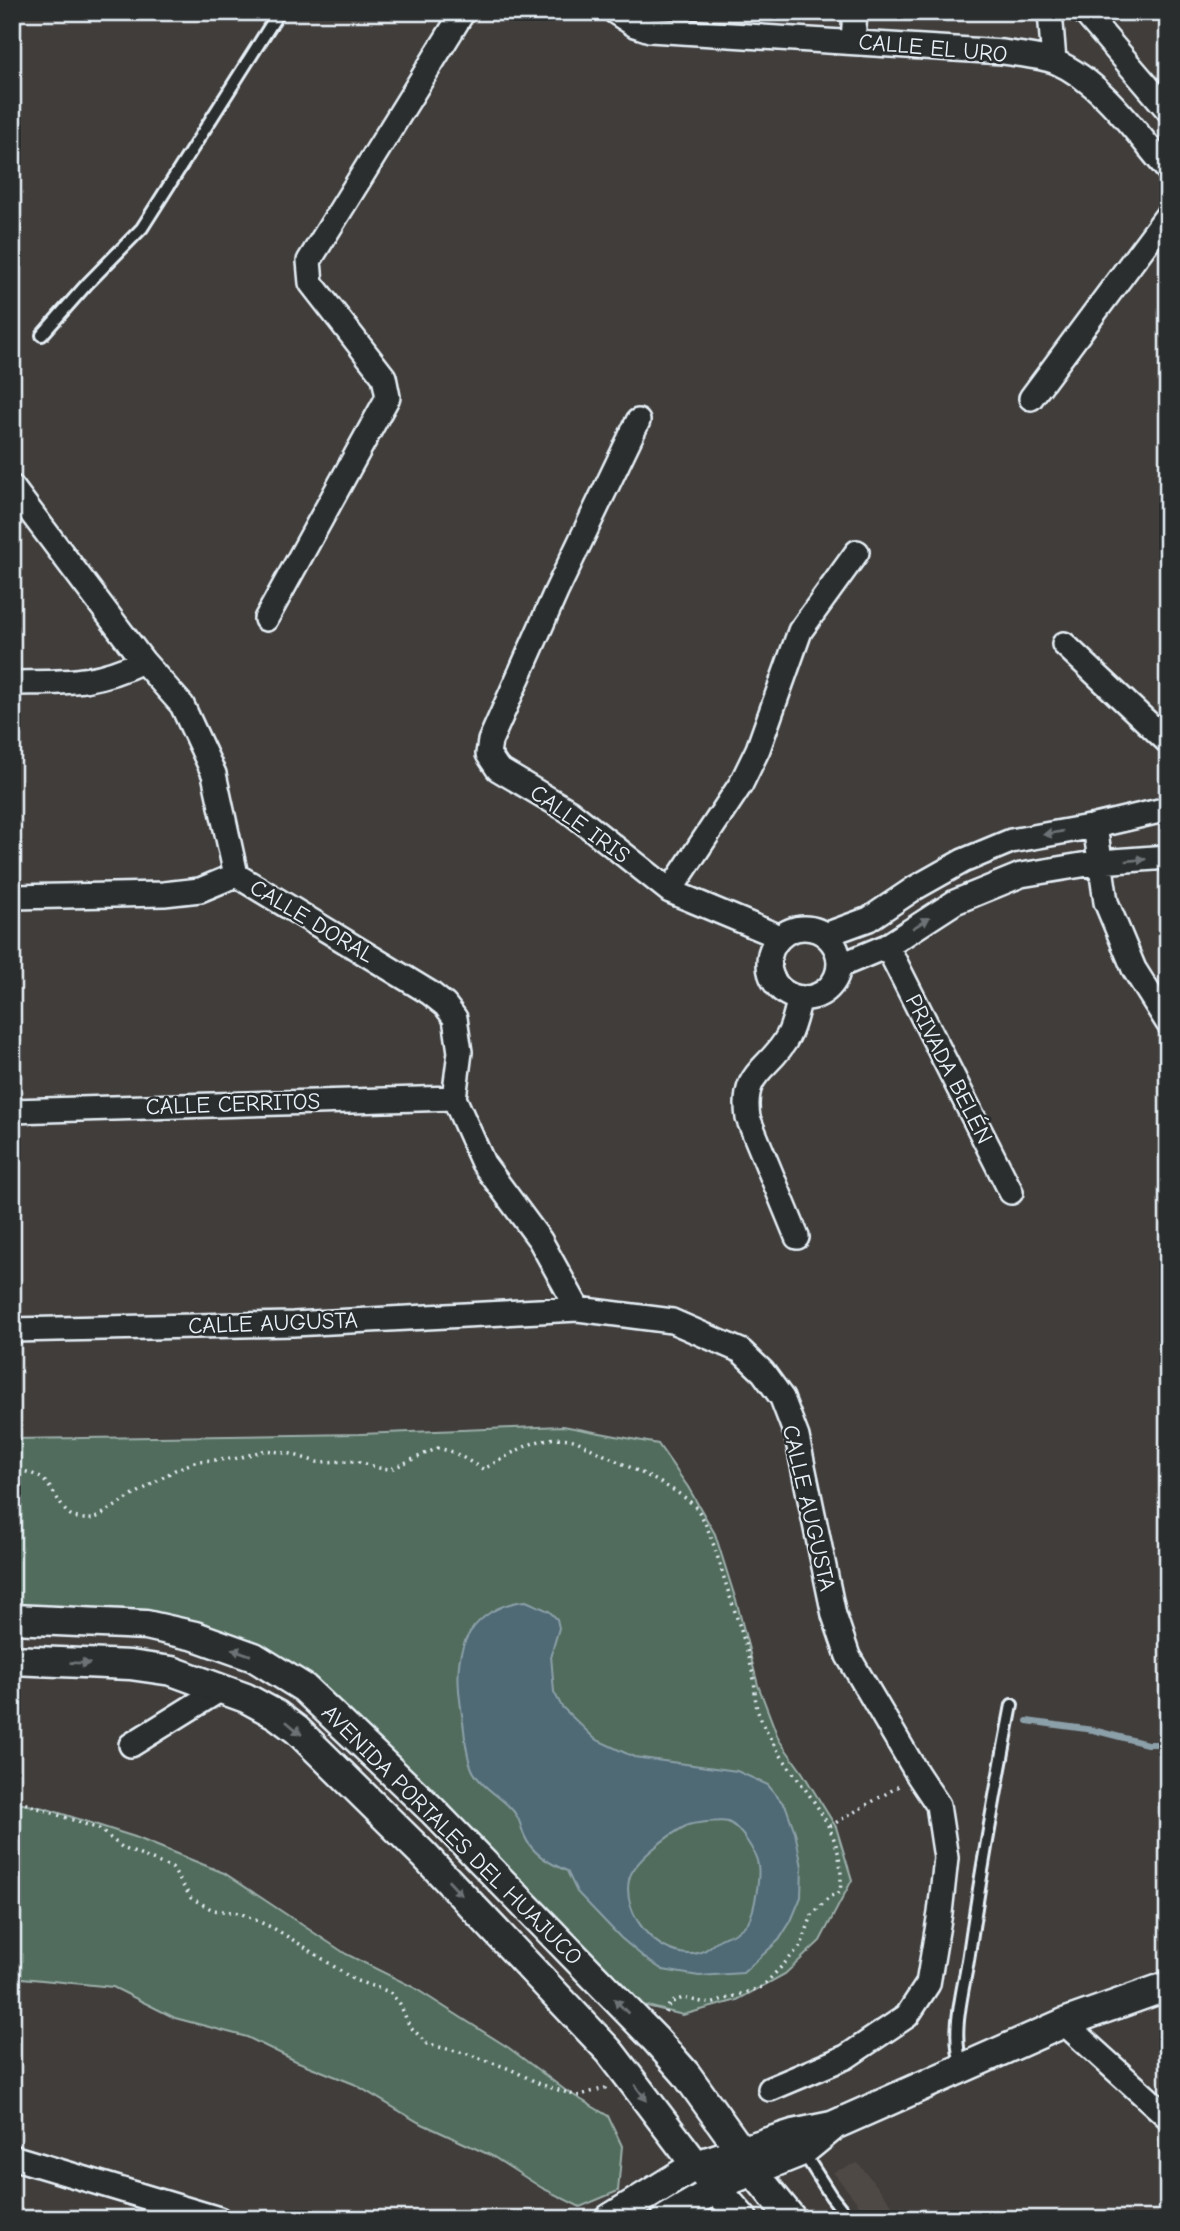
<svg xmlns="http://www.w3.org/2000/svg" width="1180" height="2231" viewBox="0 0 1180 2231" font-family="'Comic Neue',sans-serif">
  <style>
    .built { fill: #4f4844 }
    .green { fill: #516c5c; stroke: #9caeaa; stroke-width: 2 }
    .water { fill: #4f6a74; stroke: #8ca0a9; stroke-width: 2; fill-rule: evenodd }
    .lines { fill: none; stroke-linecap: round; stroke-linejoin: round }
    .stream { stroke: #8ca0a9; stroke-width: 6 }
    .service-casing { stroke: #e8f1f8; stroke-width: 16 }
    .minor-casing { stroke: #e8f1f8; stroke-width: 28 }
    .tertiary-casing { stroke: #e8f1f8; stroke-width: 33 }
    .path { stroke: #e8f1f8; stroke-width: 3.5; stroke-dasharray: 2 5; stroke-linecap: butt }
    .service { stroke: #2a2d2e; stroke-width: 10 }
    .minor { stroke: #2a2d2e; stroke-width: 23 }
    .tertiary { stroke: #2a2d2e; stroke-width: 28 }
    .oneway { fill: #6c7275 }
    .labels { text-anchor: middle; dominant-baseline: central; stroke-width: 5; stroke-linejoin: round; paint-order: stroke }
    .street-label { font-size: 23px; fill: #e8f1f8; stroke: #2a2d2e }
  </style>
  <rect width="100%" height="100%" fill="#403d3b"/>
  <filter id="ink" filterUnits="userSpaceOnUse"><feTurbulence type="fractalNoise" baseFrequency=".0143" numOctaves="2"/><feDisplacementMap in="SourceGraphic" scale="14" xChannelSelector="R" yChannelSelector="G"/><feConvolveMatrix kernelMatrix="1 2 1 2 8 2 1 2 1" color-interpolation-filters="sRGB"/></filter>
  <g filter="url(#ink)">
    <path class="built" d="M 858,2163 L 904,2219 L 870,2219 L 833,2172 Z"/>
    <path class="green" d="M 563,1426 L 658,1444 L 688,1487 L 715,1534 L 738,1607 L 758,1685 L 779,1740 L 802,1772 L 836,1827 L 852,1880 L 820,1941 L 785,1974 L 737,2000 L 683,2015 L 627,2001 L 523,1886 L 375,1736 L 283,1659 L 12,1609 L 12,1439 L 360,1434 Z
      M 12,1802 L 44,1808 L 135,1837 L 224,1873 L 346,1954 L 413,1987 L 509,2048 L 565,2090 L 608,2116 L 622,2146 L 618,2191 L 580,2207 L 542,2188 L 492,2156 L 418,2122 L 354,2084 L 296,2061 L 247,2037 L 175,2018 L 113,1987 L 12,1977 Z"/>
    <path class="water" d="M 526,1601 L 549,1611 L 557,1619 L 559,1628 L 551,1655 L 554,1692 L 562,1707 L 595,1739 L 634,1757 L 737,1771 L 768,1785 L 786,1807 L 795,1832 L 802,1867 L 801,1897 L 791,1921 L 779,1940 L 743,1973 L 699,1976 L 663,1970 L 646,1959 L 621,1938 L 577,1892 L 567,1871 C 549,1863 532,1854 524,1835 C 521,1828 520,1820 516,1815 C 508,1800 481,1789 472,1769 C 466,1755 465,1737 463,1722 C 457,1681 450,1638 491,1612 C 503,1605 513,1602 526,1601 ZM 707,1822 C 712,1822 722,1820 728,1822 C 740,1827 756,1852 758,1865 C 760,1877 755,1911 748,1922 C 739,1934 728,1934 717,1941 C 708,1949 702,1954 689,1954 C 656,1954 622,1914 629,1880 C 632,1862 670,1834 686,1826 C 691,1823 700,1823 707,1822 Z"/>
    <g class="lines">
      <path class="stream" d="M 1027,1721 L 1093,1730 L 1147,1744 L 1168,1744"/>
      <defs>
        <path id="service" d="M 42,335 L 87,284 L 142,228 L 279,12
          M 962,2066 C 950,2032 964,1989 969,1954 C 981,1871 996,1788 1012,1705
          M 803,2152 L 831,2196 L 849,2219"/>
        <path id="minor" d="M 615,12 L 635,25 L 650,30 L 1003,52 C 1020,55 1041,56 1056,62 C 1102,82 1136,133 1168,170
          M 1050,12 L 1054,61
          M 1084,12 L 1168,110
          M 853,41 L 855,12
          M 1031,398 L 1168,214
          M 638,421 L 556,592 L 490,741 L 488,754 L 498,769 L 569,811 L 670,891 L 780,937
          M 12,487 L 143,661 L 182,705 L 214,774 L 236,875 L 430,993 L 445,1005 L 455,1018 L 460,1052 L 454,1098 L 483,1163 L 540,1240 L 578,1309
          M 266,619 L 388,397 L 384,377 L 311,283 L 309,261 L 463,12
          M 1064,644 L 1168,742
          M 12,683 C 66,682 93,685 143,661
          M 1095,826 L 1106,902 L 1134,969 L 1168,1023
          M 670,891 L 741,784 L 758,749 L 800,631 L 857,552
          M 12,897 L 164,894 L 200,890 L 236,875
          M769 963a35 35 0 1 1 70 0a35 35 0 1 1-70 0Z
          M 825,935 L 869,919 L 915,888 L 963,861 L 1011,841 L 1095,826 L 1168,809
          M 887,946 L 1011,1192
          M 839,966 L 887,946 L 955,902 L 1021,875 L 1100,862 L 1168,857
          M 12,1111 L 454,1098
          M 797,1237 L 748,1118 C 741,1069 771,1070 788,1036 C 794,1025 796,1011 800,998
          M 12,1330 L 293,1324 L 578,1309 L 672,1321 L 741,1351 L 763,1372 L 782,1398 L 797,1437 L 834,1615 L 848,1656 L 918,1775 L 938,1805 L 946,1858 L 940,1913 L 928,1984 L 907,2016 L 846,2057 L 770,2089
          M 131,1745 L 221,1689
          M 1064,2023 L 1168,2117
          M 12,2157 L 219,2219"/>
        <path id="tertiary" d="M 12,1619 L 146,1625 L 195,1636 L 254,1657 L 304,1688 L 432,1810 L 655,2039 L 686,2074 L 742,2152 L 752,2170 L 792,2219
          M 12,1660 L 130,1665 L 172,1671 L 246,1698 L 277,1715 L 297,1730 L 424,1855 L 610,2052 L 696,2165 L 743,2219
          M 609,2219 L 696,2165 L 793,2134 L 832,2126 L 1064,2023 L 1168,1986
          M 666,2219 L 733,2179 L 803,2151 L 831,2128"/>
      </defs>
      <use href="#service" class="service-casing"/>
      <use href="#minor" class="minor-casing"/>
      <use href="#tertiary" class="tertiary-casing"/>
      <path class="path" d="M 12,1469 C 25,1471 40,1474 48,1485 C 65,1506 62,1521 94,1519 L 175,1470 L 197,1461 L 234,1459 L 266,1450 L 291,1454 L 317,1462 L 356,1461 L 379,1468 L 391,1469 L 438,1448 L 453,1452 L 483,1469 C 514,1454 541,1430 577,1441 C 604,1457 681,1487 697,1509 C 709,1525 718,1559 724,1578 C 734,1610 746,1642 753,1675 C 756,1687 754,1700 758,1712 C 781,1777 850,1816 840,1892 L 829,1897 L 812,1915 L 801,1946 L 762,1987 L 711,2004 L 683,1998 L 670,2003 L 664,2016
        M 12,1799 L 99,1829 L 123,1848 L 172,1868 L 191,1898 L 213,1910 L 240,1913 L 273,1928 L 308,1949 L 354,1980 L 390,1992 L 400,2004 L 409,2025 L 427,2044 L 468,2054 L 510,2069 L 540,2084 L 577,2096 L 605,2088 L 607,2085
        M 830,1826 L 901,1785"/>
      <use href="#service" class="service"/>
      <use href="#minor" class="minor"/>
      <use href="#tertiary" class="tertiary"/>
    </g>
    <defs><path id="oneway-solid" d="M-6-.8H1V-3.2L6.5 0L1 3.2V.8H-6Z" transform="scale(1.75)"/></defs>
    <g class="oneway">
      <use href="#oneway-solid" transform="translate(1053 833) rotate(170)"/>
      <use href="#oneway-solid" transform="translate(1136 860) rotate(-5)"/>
      <use href="#oneway-solid" transform="translate(921 923) rotate(-32)"/>
      <use href="#oneway-solid" transform="translate(241 1652) rotate(-161)"/>
      <use href="#oneway-solid" transform="translate(80 1663) rotate(2)"/>
      <use href="#oneway-solid" transform="translate(294 1728) rotate(40)"/>
      <use href="#oneway-solid" transform="translate(455 1888) rotate(47)"/>
      <use href="#oneway-solid" transform="translate(621 2006) rotate(-134)"/>
      <use href="#oneway-solid" transform="translate(641 2093) rotate(53)"/>
    </g>
  </g>
  <g class="labels">
    <g class="street-label">
      <text transform="translate(933 48) rotate(5)">CALLE EL URO</text>
      <text transform="translate(580 824) rotate(36)">CALLE IRIS</text>
      <text transform="translate(312 921) rotate(31)">CALLE DORAL</text>
      <text transform="translate(949 1069) rotate(63)">PRIVADA BELÉN</text>
      <text transform="translate(233 1104) rotate(-2)">CALLE CERRITOS</text>
      <text transform="translate(273 1323) rotate(-2)">CALLE AUGUSTA</text>
      <text transform="translate(809 1508) rotate(77)">CALLE AUGUSTA</text>
      <text transform="translate(452 1835) rotate(45)">AVENIDA PORTALES DEL HUAJUCO</text>
    </g>
  </g>
  <rect width="1180" height="2231" fill="none" stroke="#2a2d2e" stroke-width="42"/>
  <rect x="21" y="21" width="1138" height="2189" fill="none" stroke="#e8f1f8" stroke-width="2.5" filter="url(#ink)"/>
</svg>
